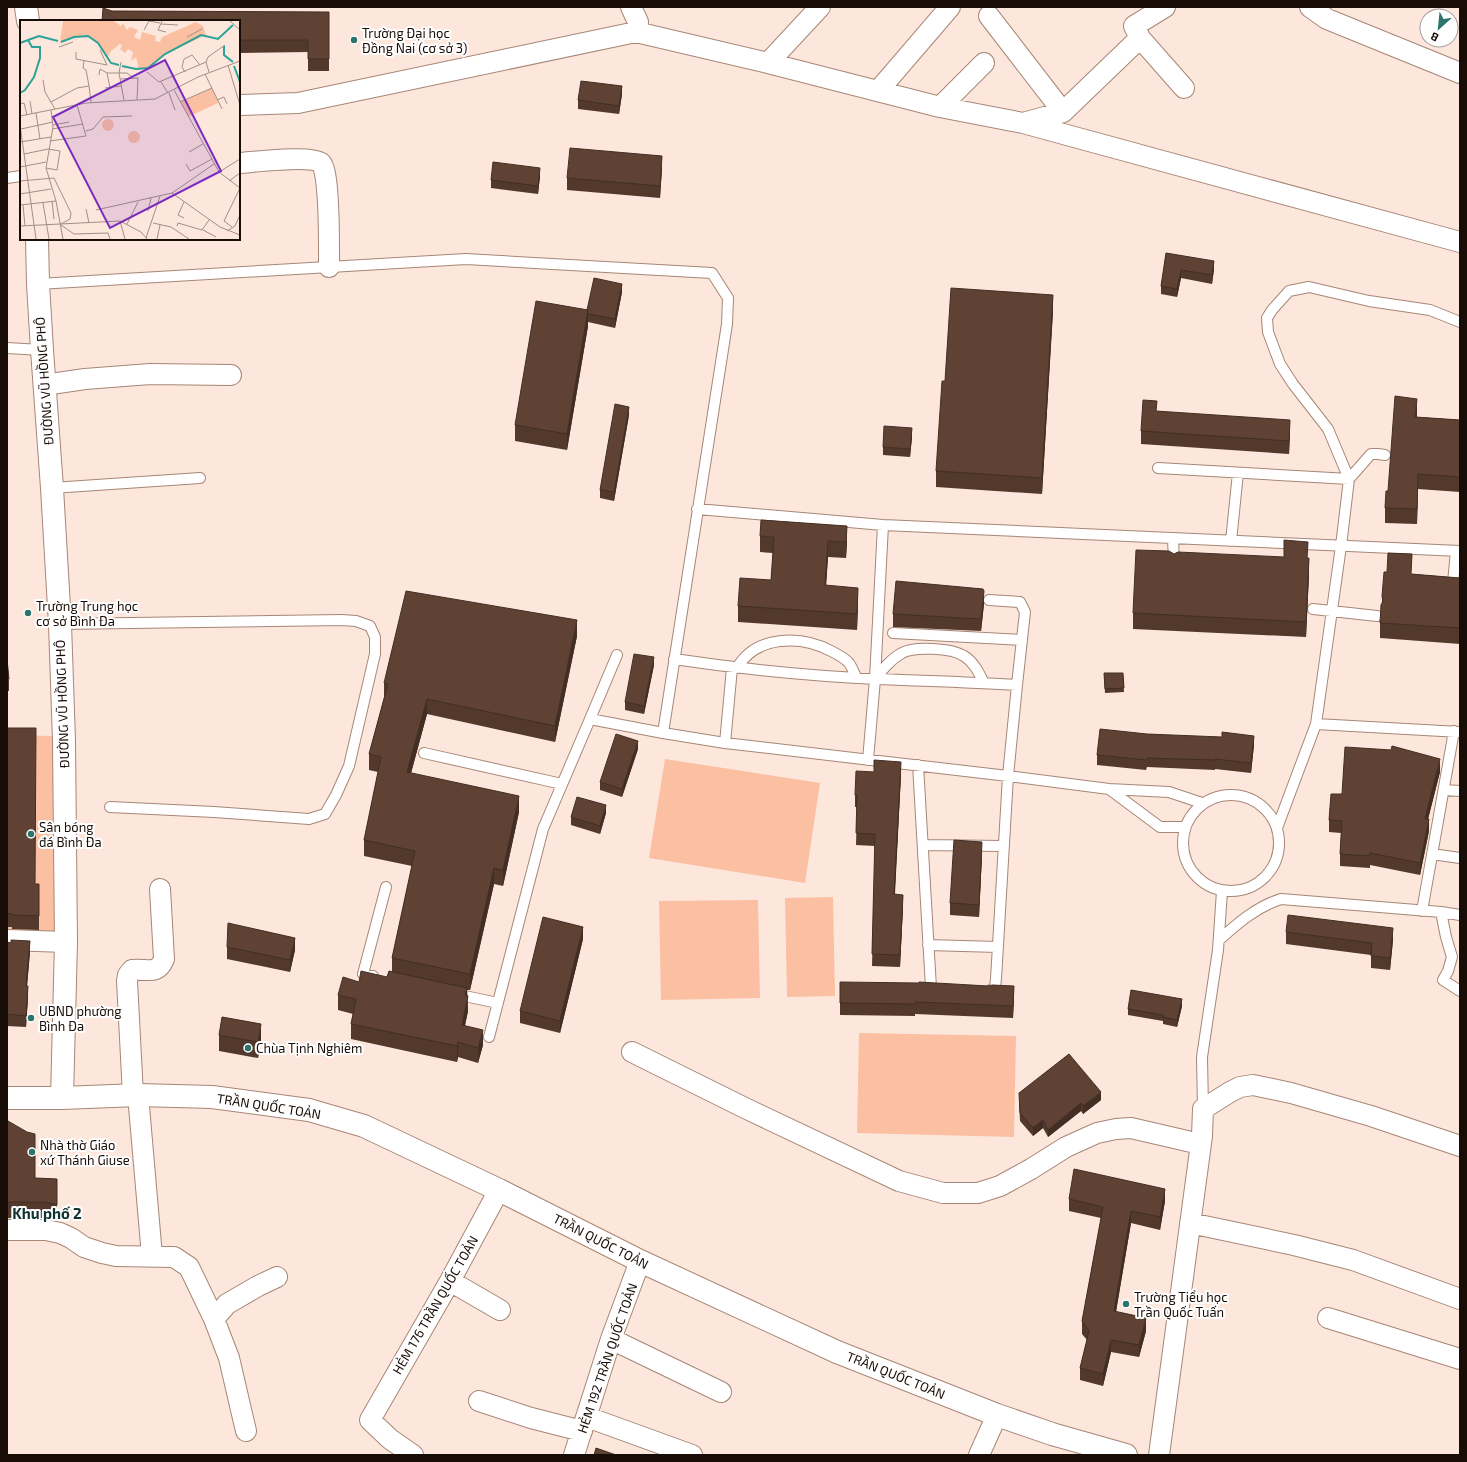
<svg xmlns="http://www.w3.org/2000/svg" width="1467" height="1462" viewBox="0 0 1467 1462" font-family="'Exo 2',sans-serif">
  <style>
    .green { fill: #fbc0a1 }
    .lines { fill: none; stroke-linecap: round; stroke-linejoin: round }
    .service-casing { stroke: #a78675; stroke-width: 12 }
    .minor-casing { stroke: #a78675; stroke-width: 22 }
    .tertiary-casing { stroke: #a78675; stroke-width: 24 }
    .secondary-casing { stroke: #a78675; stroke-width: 24 }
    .service { stroke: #fff; stroke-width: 10 }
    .minor { stroke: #fff; stroke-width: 20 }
    .tertiary { stroke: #fff; stroke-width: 22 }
    .secondary { stroke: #fff; stroke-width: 22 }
    .wall { fill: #52392c }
    .shaded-wall { fill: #422e24 }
    .building { fill: #5f4233; stroke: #422e24 }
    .poi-dot { fill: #2c746d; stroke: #fff; stroke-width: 1.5 }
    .labels { text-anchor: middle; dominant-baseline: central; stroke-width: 4; stroke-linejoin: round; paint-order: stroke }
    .poi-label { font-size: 13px; fill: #180c07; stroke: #fff; text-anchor: start }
    .street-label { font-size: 13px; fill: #180c07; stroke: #fff }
    .quarter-label { font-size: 15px; font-weight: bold; fill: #113330; stroke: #fff }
    .inset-river { fill: none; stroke: #2da297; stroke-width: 2 }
    .inset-road { fill: none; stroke: #a18f87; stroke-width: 1 }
    .view { fill: #7b2cbf; fill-opacity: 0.15; stroke: #7b2cbf; stroke-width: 2 }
    .inset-edge { fill: none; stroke: #180c07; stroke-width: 2 }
  </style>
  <rect width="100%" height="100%" fill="#fde7dc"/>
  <path class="green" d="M 7,735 L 54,736 L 56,935 L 7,933 Z
    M 665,759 L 820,783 L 805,883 L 649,858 Z
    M 833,897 L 835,996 L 787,997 L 785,898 Z
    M 758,900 L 760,998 L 661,1000 L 659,901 Z
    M 859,1033 L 1016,1036 L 1014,1137 L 857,1133 Z"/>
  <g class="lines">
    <defs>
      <path id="service" d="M 7,178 L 21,176
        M 38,284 L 466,259 L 712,273 L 728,298 L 727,324 L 663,733 L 725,743 L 1008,776 L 1109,789 L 1160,827 L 1185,827
        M 7,348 L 42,350
        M 1158,468 L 1349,479 L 1371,454 L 1378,454 L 1385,455
        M 52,488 L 200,478
        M 697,509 L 883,525 L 1460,551
        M 1173,538 L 1174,563
        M 1231,541 L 1238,473
        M 1453,583 L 1456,551
        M 989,600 L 1020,602 L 1025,612 L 1017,685
        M 1313,609 L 1377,616
        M 60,624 L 342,620 L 356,621 L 370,626 L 375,637 L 375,654 L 349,766 L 336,795 L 325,814 L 309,819 L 214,812 L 110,807
        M 893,633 L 1022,640
        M 674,659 C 741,669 809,676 877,679 C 924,681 970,682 1017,685 L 1008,776 L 996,979 L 995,987 L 988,992 L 985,992
        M 737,668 C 756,635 801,635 831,651 C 837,654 845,658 849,663 C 852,667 854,673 856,677
        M 875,679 C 883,669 891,659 902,653 C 914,646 952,648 964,656 C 974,662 979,673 984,683
        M 590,719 L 617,655
        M 1316,724 L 1460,732
        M 725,743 L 732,668
        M 424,753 L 562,784
        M 868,760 L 875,679 L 883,525
        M 918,765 L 931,988 L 937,989
        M 1109,789 L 1169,792 L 1202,803
        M 1444,790 L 1460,791
        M1183 843a48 48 0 1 1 96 0a48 48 0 1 1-96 0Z
        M 1277,828 L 1316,724 L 1341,546 L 1349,479 L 1328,429 L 1293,384 L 1280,364 L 1268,332 L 1267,318 L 1272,310 L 1289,291 L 1309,287 L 1369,301 L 1430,310 L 1460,322
        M 923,845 L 1004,846
        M 1432,854 L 1460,858
        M 1422,911 L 1454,731
        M 1441,912 L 1460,915
        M 1219,940 C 1238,923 1256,907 1281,899 L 1441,912 L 1446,937 L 1452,957 L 1448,971 L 1443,980 L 1460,991
        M 928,945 L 998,947
        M 373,976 L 363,974 L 386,887
        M 455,994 L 498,1003
        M 489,1037 L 543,829 L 590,719 L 663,733
        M 1203,1109 L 1202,1057 L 1218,950 L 1222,891"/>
      <path id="minor" d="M 631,7 L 638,22 L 636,32
        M 1310,7 L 1327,19 L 1460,73
        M 989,16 L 1063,112
        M 1140,38 L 1184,88
        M 768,63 L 820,7
        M 878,91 L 950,7
        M 239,105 L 298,103 L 636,32 L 768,63 L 940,107 L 1023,123 L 1460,242
        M 940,107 L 984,63
        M 1023,123 L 1063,112 L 1140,38 L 1134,26 L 1165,7
        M 239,163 C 255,162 310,155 321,163 C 330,170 329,252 329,267
        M 44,385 L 85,379 L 150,374 L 231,375
        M 7,940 L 66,942
        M 632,1052 L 747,1109 L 899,1181 L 943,1193 L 978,1193 L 1000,1186 L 1031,1169 L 1066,1147 L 1097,1133 L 1116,1129 L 1131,1128 L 1200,1144
        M 133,1095 L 127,981 L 128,975 L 132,970 C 147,968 157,976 164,959 L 160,889
        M 138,1095 L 152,1256
        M 1190,1223 L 1294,1245 L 1353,1260 L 1460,1299
        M 7,1230 L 46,1230 L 60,1233 L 71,1238 L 84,1247 L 102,1253 L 116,1256 L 174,1257 L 189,1267 L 214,1319 L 229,1358 L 246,1431
        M 450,1281 L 500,1310
        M 1328,1318 L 1460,1359
        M 214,1319 L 227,1304 L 258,1286 L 277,1277
        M 611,1339 L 721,1392
        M 479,1401 L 531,1418 L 582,1431
        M 587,1417 L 692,1455
        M 413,1455 L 390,1439 L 370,1420 L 450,1281 L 499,1190
        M 574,1455 L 611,1339 L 640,1261
        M 979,1455 L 997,1415
        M 1159,1455 L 1202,1136 L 1203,1109 L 1230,1092 L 1240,1087 L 1253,1085 L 1291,1093 L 1371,1116 L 1460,1146"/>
      <path id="tertiary" d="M 26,7 L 28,21
        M 37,239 L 38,284 L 42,350 L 52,488 L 60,624 L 64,741 L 66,942 L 62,1098"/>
      <path id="secondary" d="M 7,1098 L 62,1098 L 138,1095 L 212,1097 L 309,1110 L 364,1126 L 499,1190 L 640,1261 L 837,1352 L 997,1415 L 1052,1434 L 1126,1455"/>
    </defs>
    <use href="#service" class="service-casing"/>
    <use href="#minor" class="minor-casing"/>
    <use href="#tertiary" class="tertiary-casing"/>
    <use href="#secondary" class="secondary-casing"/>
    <use href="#service" class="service"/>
    <use href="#minor" class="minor"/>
    <use href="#tertiary" class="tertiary"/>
    <use href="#secondary" class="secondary"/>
  </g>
  <path class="wall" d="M 112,11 L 329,12 L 329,71 L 308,71 L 308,52 L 239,53 L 239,21 Z
    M 622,94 L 619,114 L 578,109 L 578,100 Z
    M 662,168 L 660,198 L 567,190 L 567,178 Z
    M 540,176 L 538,194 L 491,188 L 491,180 Z
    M 1166,253 L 1214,269 L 1212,284 L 1181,278 L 1177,297 L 1161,294 L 1161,286 Z
    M 622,292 L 615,328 L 588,322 L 588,326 L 567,450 L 515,441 L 515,425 L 587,310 Z
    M 1053,311 L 1042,494 L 936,487 L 936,471 Z
    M 1157,411 L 1290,432 L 1289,454 L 1141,444 L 1141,431 Z
    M 1417,414 L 1417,417 L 1460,420 L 1460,492 L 1418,489 L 1417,524 L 1385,523 L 1385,508 L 1388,491 Z
    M 629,415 L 614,501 L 600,498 L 600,490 Z
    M 912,437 L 910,457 L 883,455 L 883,447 Z
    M 760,536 L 847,542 L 846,558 L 828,557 L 826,585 L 858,604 L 857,630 L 738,622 L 738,606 L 771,580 L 773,553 L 760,552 Z
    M 1174,554 L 1308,558 L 1309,574 L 1306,637 L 1133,629 L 1133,613 Z
    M 1412,574 L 1460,578 L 1460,644 L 1380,638 L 1380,623 L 1382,604 L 1382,596 Z
    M 984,604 L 981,631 L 893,627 L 893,614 Z
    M 577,636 L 555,742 L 427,714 L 411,773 L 519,812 L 503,886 L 494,884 L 470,990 L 467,990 L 468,1011 L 465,1025 L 483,1045 L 478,1063 L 458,1057 L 457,1062 L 351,1039 L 351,1024 L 353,1014 L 338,1010 L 338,995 L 359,982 L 387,977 L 392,972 L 392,958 L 412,866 L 364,856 L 364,840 L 378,772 L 369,770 L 369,754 L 384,698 L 384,683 Z
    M 7,659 L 9,679 L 9,691 L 7,691 Z
    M 654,665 L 644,714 L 625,710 L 625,702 Z
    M 1104,673 L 1123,673 L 1124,692 L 1105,693 Z
    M 7,728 L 35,884 L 39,884 L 39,930 L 12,929 L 12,927 L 7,927 Z
    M 1147,734 L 1254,745 L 1251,773 L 1215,769 L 1215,770 L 1147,767 L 1146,770 L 1097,765 L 1097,755 Z
    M 638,749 L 622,797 L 600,790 L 600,782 Z
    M 1440,772 L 1428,819 L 1429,831 L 1420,875 L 1370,865 L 1370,868 L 1340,866 L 1340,854 L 1341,833 L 1329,832 L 1329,820 L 1342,794 Z
    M 901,774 L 895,894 L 903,906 L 900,967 L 872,966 L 875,846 L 856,845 L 857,807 L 855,807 L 855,795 Z
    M 606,813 L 600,834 L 571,825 L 571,817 Z
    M 982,854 L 979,917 L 950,915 L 950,903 Z
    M 1286,932 L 1393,940 L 1390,970 L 1371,968 L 1371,955 L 1286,944 Z
    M 583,939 L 560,1033 L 520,1023 L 520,1011 Z
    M 7,942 L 30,952 L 27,986 L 28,997 L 26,1027 L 7,1026 Z
    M 227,947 L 295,950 L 290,972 L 227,959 Z
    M 840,982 L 1014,998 L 1013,1018 L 915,1014 L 915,1016 L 840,1015 Z
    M 1182,1006 L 1177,1027 L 1163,1024 L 1163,1021 L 1128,1015 L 1128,1009 Z
    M 219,1035 L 261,1040 L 258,1058 L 219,1051 Z
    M 1101,1100 L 1083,1114 L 1081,1111 L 1048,1137 L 1043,1128 L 1033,1136 L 1020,1121 L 1019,1101 Z
    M 7,1122 L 35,1178 L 57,1179 L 57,1221 L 46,1218 L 7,1218 Z
    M 1069,1199 L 1165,1201 L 1160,1230 L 1131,1223 L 1116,1312 L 1146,1331 L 1139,1357 L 1111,1352 L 1103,1386 L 1080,1380 L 1080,1368 L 1087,1340 L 1082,1334 L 1082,1321 L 1101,1218 L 1069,1211 Z"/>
  <path class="shaded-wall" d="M 622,86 L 622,94 L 619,114 L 619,106 Z
    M 662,156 L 662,168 L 660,198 L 660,186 Z
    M 540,168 L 540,176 L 538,194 L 538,186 Z
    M 1214,261 L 1214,269 L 1212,284 L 1212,275 Z
    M 1181,270 L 1181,278 L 1177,297 L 1177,289 Z
    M 622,284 L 622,292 L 615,328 L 615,319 Z
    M 1053,295 L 1053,311 L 1042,494 L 1042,478 Z
    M 588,310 L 588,326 L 567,450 L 567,434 Z
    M 1417,399 L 1417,414 L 1415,432 L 1415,417 Z
    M 629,407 L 629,415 L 614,501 L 614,492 Z
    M 1290,420 L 1290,432 L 1289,454 L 1289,441 Z
    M 912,428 L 912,437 L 910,457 L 910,449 Z
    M 1418,474 L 1418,489 L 1417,524 L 1417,509 Z
    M 847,526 L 847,542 L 846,558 L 846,542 Z
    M 828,541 L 828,557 L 825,601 L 825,585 Z
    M 1309,558 L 1309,574 L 1306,637 L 1306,622 Z
    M 858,588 L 858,604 L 857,630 L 857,614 Z
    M 984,591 L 984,604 L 981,631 L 981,619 Z
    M 577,620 L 577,636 L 555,742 L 555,726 Z
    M 654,657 L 654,665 L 644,714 L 644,706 Z
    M 427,699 L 427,714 L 407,788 L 407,772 Z
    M 1254,736 L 1254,745 L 1251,773 L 1251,763 Z
    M 638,741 L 638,749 L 622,797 L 622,789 Z
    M 1440,759 L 1440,772 L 1425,831 L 1425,819 Z
    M 901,762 L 901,774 L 894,906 L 894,894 Z
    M 519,796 L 519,812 L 503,886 L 503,870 Z
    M 606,805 L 606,813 L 600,834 L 600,826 Z
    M 1429,819 L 1429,831 L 1420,875 L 1420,863 Z
    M 982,842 L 982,854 L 979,917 L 979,905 Z
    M 494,868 L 494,884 L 470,990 L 470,974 Z
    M 903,895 L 903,906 L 900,967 L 900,955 Z
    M 583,927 L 583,939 L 560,1033 L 560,1021 Z
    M 1393,928 L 1393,940 L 1390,970 L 1390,958 Z
    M 295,938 L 295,950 L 290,972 L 290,960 Z
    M 30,941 L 30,952 L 26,997 L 26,986 Z
    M 28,986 L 28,997 L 26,1027 L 26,1016 Z
    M 1014,986 L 1014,998 L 1013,1018 L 1013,1006 Z
    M 467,988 L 468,1011 L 462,1040 L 462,1025 L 465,995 Z
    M 1182,999 L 1182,1006 L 1177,1027 L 1177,1020 Z
    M 261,1024 L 261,1040 L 258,1058 L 258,1042 Z
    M 483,1030 L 483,1045 L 478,1063 L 478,1048 Z
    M 458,1042 L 458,1057 L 457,1062 L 457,1046 Z
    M 1101,1092 L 1101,1100 L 1083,1114 L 1083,1106 Z
    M 1081,1103 L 1081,1111 L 1048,1137 L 1048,1130 Z
    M 1043,1120 L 1043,1128 L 1033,1136 L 1033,1128 Z
    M 1165,1189 L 1165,1201 L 1160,1230 L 1160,1217 Z
    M 1131,1211 L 1131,1223 L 1114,1323 L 1114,1311 Z
    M 1146,1318 L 1146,1331 L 1139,1357 L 1139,1345 Z
    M 1111,1340 L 1111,1352 L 1103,1386 L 1103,1374 Z"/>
  <path class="building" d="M 103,8 L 112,11 L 329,12 L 329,59 L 308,59 L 308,40 L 239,40 L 239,21 L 102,21 Z
    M 581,81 L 622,86 L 619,106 L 578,100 Z
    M 570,148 L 662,156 L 660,186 L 567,178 Z
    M 493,162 L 540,168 L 538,186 L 491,180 Z
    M 1166,253 L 1214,261 L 1212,275 L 1181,270 L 1177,289 L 1161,286 Z
    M 594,278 L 622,284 L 615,319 L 588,314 L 587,310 Z
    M 951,288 L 1053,295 L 1042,478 L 936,471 L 942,381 L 945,381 Z
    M 536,301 L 588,310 L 567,434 L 515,425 Z
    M 1395,396 L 1417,399 L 1415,417 L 1460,420 L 1460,477 L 1418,474 L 1417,509 L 1385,508 L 1386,491 L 1388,491 Z
    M 1143,400 L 1157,401 L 1156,411 L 1290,420 L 1289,441 L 1141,431 Z
    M 615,404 L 629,407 L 614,492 L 600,490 Z
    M 884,426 L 912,428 L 910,449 L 883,447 Z
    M 761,520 L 847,526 L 846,542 L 828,541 L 825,585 L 858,588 L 857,614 L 738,606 L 740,578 L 771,580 L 774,537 L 760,536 Z
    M 1284,540 L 1308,542 L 1307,558 L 1309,558 L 1306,622 L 1133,613 L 1136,550 L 1169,551 L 1174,554 L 1178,552 L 1284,557 Z
    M 1388,553 L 1412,554 L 1411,574 L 1460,578 L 1460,628 L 1380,623 L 1381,605 L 1383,601 L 1382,596 L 1384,572 L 1387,572 Z
    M 896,581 L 983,589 L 984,591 L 981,619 L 893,614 Z
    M 406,591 L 577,620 L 555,726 L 427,699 L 407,772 L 519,796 L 503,870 L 494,868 L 470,974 L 392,958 L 415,851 L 364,840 L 381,757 L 369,754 L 388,684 L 384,683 Z
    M 634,654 L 654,657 L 644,706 L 625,702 Z
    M 7,659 L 9,679 L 7,679 Z
    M 1104,673 L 1123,673 L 1124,688 L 1105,689 Z
    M 7,728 L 36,728 L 35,884 L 39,884 L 39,916 L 12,915 L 12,914 L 7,913 Z
    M 1100,729 L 1147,734 L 1222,737 L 1222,732 L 1254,736 L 1251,763 L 1215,759 L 1215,760 L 1147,758 L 1146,760 L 1097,755 Z
    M 616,734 L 638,741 L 622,789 L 600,782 Z
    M 1392,746 L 1440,759 L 1425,819 L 1429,819 L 1420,863 L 1370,853 L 1370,856 L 1340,854 L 1342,821 L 1329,820 L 1331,794 L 1342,794 L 1345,747 L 1391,750 Z
    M 874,760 L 901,762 L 894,894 L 903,895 L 900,955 L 872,954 L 875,834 L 856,833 L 857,795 L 855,795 L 856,771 L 874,772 Z
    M 577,797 L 606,805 L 600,826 L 571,817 Z
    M 954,840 L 982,842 L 979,905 L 950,903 Z
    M 1288,915 L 1393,928 L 1390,958 L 1371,956 L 1372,943 L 1286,932 Z
    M 543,917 L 583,927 L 560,1021 L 520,1011 Z
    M 228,923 L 295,938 L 290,960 L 227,947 Z
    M 11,940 L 30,941 L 26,986 L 28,986 L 26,1016 L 7,1014 L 7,942 L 11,943 Z
    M 361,971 L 387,977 L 389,971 L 467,988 L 465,995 L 468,996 L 462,1025 L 483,1030 L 478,1048 L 458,1042 L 457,1046 L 351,1024 L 356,999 L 338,995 L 343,977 L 359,982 Z
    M 840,982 L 919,983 L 919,982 L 988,986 L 992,985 L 1014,986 L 1013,1006 L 915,1002 L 915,1004 L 840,1003 Z
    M 1131,990 L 1182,999 L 1177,1020 L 1163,1017 L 1163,1015 L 1128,1009 Z
    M 222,1017 L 261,1024 L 258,1042 L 219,1035 Z
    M 1069,1054 L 1101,1092 L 1083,1106 L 1081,1103 L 1048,1130 L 1043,1120 L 1033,1128 L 1020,1113 L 1019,1093 Z
    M 8,1121 L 27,1132 L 35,1134 L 35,1178 L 57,1179 L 57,1205 L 46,1202 L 7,1202 L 7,1122 Z
    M 1074,1169 L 1165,1189 L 1160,1217 L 1131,1211 L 1114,1311 L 1146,1318 L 1139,1345 L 1111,1340 L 1103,1374 L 1080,1368 L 1089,1331 L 1082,1321 L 1103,1207 L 1069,1199 Z
    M 596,1448 L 616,1455 L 594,1455 Z"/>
  <g class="poi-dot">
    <circle cx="354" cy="40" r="4"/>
    <circle cx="28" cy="613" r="4"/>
    <circle cx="31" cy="834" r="4"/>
    <circle cx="31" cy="1018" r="4"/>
    <circle cx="248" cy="1048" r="4"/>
    <circle cx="32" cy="1152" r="4"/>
    <circle cx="1126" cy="1304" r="4"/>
  </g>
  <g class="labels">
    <g class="poi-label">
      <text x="362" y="33">Trường Đại học<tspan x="362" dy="15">Đồng Nai (cơ sở 3)</tspan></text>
      <text x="36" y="606">Trường Trung học<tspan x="36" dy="15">cơ sở Bình Đa</tspan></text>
      <text x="39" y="827">Sân bóng<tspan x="39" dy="15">đá Bình Đa</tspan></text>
      <text x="39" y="1011">UBND phường<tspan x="39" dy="15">Bình Đa</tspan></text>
      <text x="256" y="1048">Chùa Tịnh Nghiêm</text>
      <text x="40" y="1145">Nhà thờ Giáo<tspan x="40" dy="15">xứ Thánh Giuse</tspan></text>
      <text x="1134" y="1297">Trường Tiểu học<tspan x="1134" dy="15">Trần Quốc Tuấn</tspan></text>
    </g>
    <g class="street-label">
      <text transform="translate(44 381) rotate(-94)">ĐƯỜNG VŨ HỒNG PHÔ</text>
      <text transform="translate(62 704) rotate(-92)">ĐƯỜNG VŨ HỒNG PHÔ</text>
      <text transform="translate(269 1106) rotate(9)">TRẦN QUỐC TOẢN</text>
      <text transform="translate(601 1241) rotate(27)">TRẦN QUỐC TOẢN</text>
      <text transform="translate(435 1305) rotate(-60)">HẺM 176 TRẦN QUỐC TOẢN</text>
      <text transform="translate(607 1358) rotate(-71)">HẺM 192 TRẦN QUỐC TOẢN</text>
      <text transform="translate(896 1375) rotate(22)">TRẦN QUỐC TOẢN</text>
    </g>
    <g class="quarter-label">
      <text x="47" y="1213">Khu phố 2</text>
    </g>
  </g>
  <g transform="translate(20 20)">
    <rect width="220" height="220" fill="#fde7dc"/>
    <path d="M 43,1 L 94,1 L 101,6 L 103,3 L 107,10 L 110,7 L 118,10 L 114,17 L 120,20 L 122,12 L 136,16 L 135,21 L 140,22 L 142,17 L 176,2 L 183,6 L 186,15 L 145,34 L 128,48 L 119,49 L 116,37 L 111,41 L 113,32 L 108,29 L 105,33 L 100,29 L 102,26 L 100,24 L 91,31 L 87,38 L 78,23 L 68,16 L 57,16 L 40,22 ZM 192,68 L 198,83 L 168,97 L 161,82 ZM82 105a6 6 0 1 1 12 0a6 6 0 1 1-12 0ZM108 117a6 6 0 1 1 12 0a6 6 0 1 1-12 0Z" fill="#fbc0a1"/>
    <path class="inset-river" d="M 41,22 L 54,17 L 68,16 L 78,23 L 91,43 L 99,45M 0,23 L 19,16 L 38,21M 204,26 L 204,35 L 213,42M 102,46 L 116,49 L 128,48 L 145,34 L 181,15 L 198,19 L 213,5M 214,46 L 220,62M 0,73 L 5,70 L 14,57 L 20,38 L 20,27 L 12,27 L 8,20"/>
    <path class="inset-road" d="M 142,1 L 138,10 L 146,12M 210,1 L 220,10M 141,4 L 158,5M 124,10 L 129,1 L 140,3M 167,17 L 182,9M 39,27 L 53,22M 56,32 L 56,39 L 87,45 L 80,30M 64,41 L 63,48 L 66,50 L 69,66M 101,42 L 99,53 L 104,80M 186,42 L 188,37 L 205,25M 208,45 L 220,85M 127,52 L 139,62 L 186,42 L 189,52M 165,52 L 162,47 L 164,39 L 172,35 L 180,45M 185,54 L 202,89M 79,55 L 80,49 L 87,53M 100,59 L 118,58 L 117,80M 23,60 L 25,72 L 35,89M 141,62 L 148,73M 85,68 L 102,66M 90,68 L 87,53 L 107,53 L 111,56M 154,70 L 199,152 L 220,168M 149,73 L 155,90M 197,80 L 204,77 L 207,84M 10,81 L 12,94M 31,82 L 57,68 L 69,66 L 71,82M 160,82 L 192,68M 0,84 L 4,83 L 7,95M 31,90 L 33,107 L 26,148 L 36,181 L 43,219M 16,93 L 20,119M 0,96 L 66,83 L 135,79 L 178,57 L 220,41M 0,105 L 16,219M 33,105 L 49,102M 1,109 L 33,102M 32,109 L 63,104M 66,111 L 73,109 L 83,97 L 112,96M 30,121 L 66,116 L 57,85M 0,122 L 31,117M 169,132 L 183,124M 4,134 L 28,129 L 40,131 L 37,150 L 26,148M 166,144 L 170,151 L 192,139M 0,147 L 26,142M 199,152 L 220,139M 0,161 L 34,158 L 51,193 L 50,199 L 41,204M 209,161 L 220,153M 152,173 L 200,207 L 220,215M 0,174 L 31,169M 32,181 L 34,199M 164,182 L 158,195 L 164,198M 23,183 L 29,219M 0,185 L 36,181M 3,185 L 5,206M 66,189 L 69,203M 76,190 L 152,173 L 194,144M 128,191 L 131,178M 100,201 L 105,219M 133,203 L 151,207 L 169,219M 107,204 L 118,182M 41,205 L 54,214 L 88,213 L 90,219M 0,206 L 100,201 L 121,212 L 127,219M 157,206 L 158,203 L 182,210 L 189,200M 212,207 L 204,201 L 220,168M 183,210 L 196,217M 207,211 L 215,206 L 220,195M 126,218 L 140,176M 137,219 L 140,205"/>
    <path class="view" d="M 145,40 L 201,151 L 90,208 L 33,97 Z"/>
    <rect width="220" height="220" class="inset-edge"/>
  </g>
  <rect width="1467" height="1462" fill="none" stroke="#180c07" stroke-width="16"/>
  <g transform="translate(1439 28) rotate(207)"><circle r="19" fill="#ffffff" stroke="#a39e9c"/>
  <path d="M0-3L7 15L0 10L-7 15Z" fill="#2c746d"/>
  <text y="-6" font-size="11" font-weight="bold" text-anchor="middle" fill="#180c07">B</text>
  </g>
</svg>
